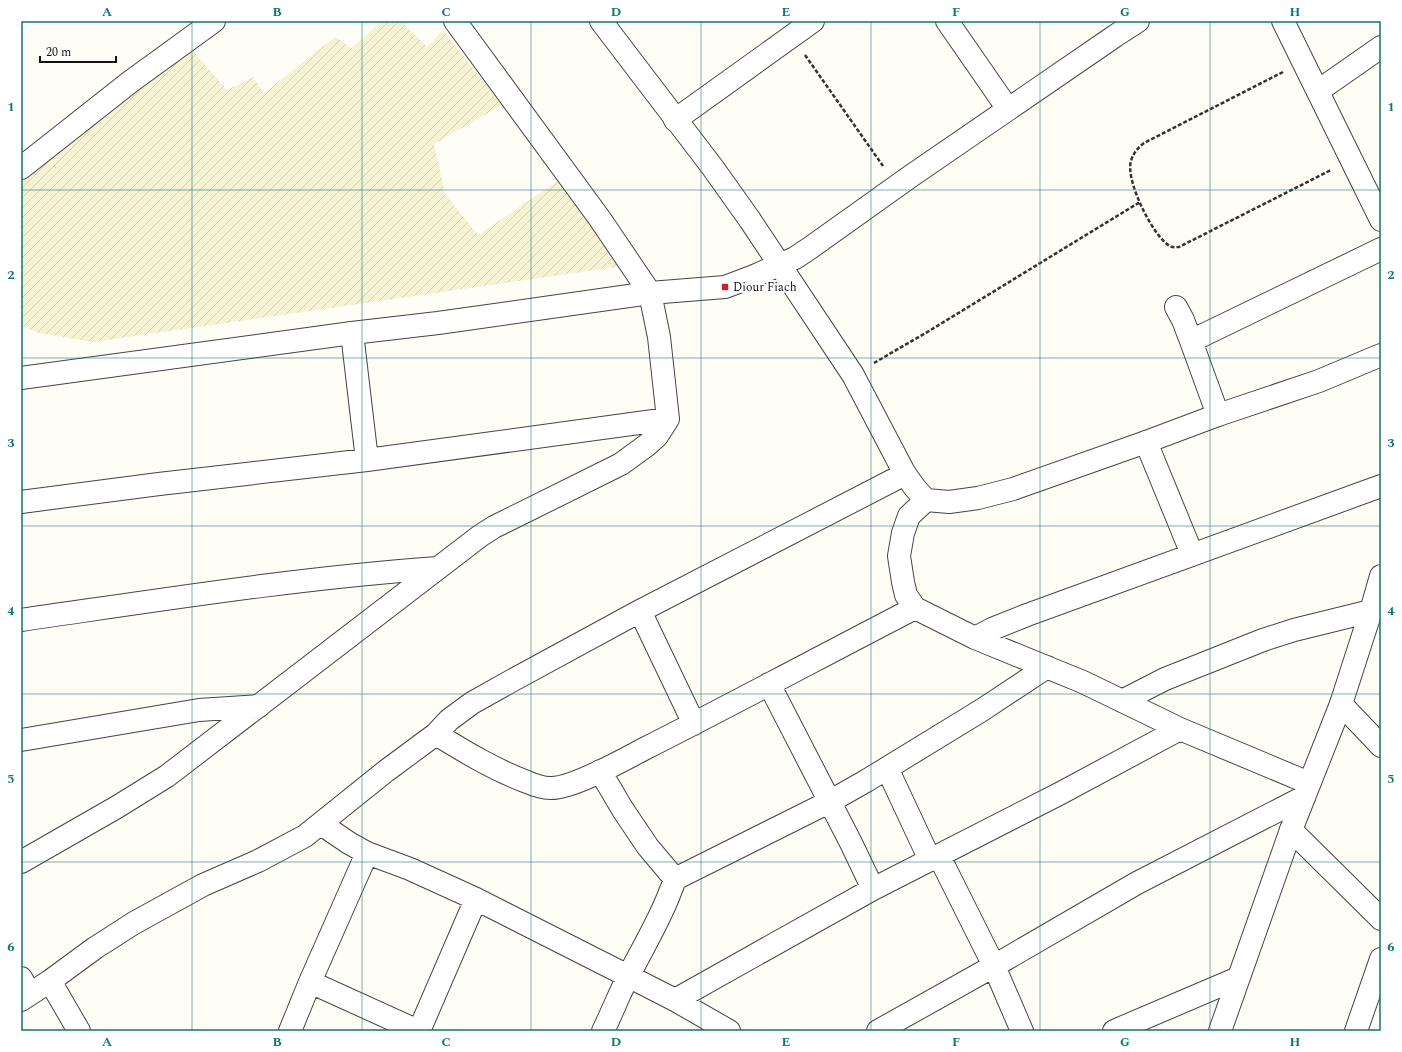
<svg xmlns="http://www.w3.org/2000/svg" width="1402" height="1052" viewBox="0 0 1402 1052" font-family="Spectral,serif">
  <style>
    .farmland { fill: url(#farmland-furrows) }
    .lines { fill: none; stroke-linecap: round; stroke-linejoin: round }
    .minor-casing { stroke: #444; stroke-width: 24 }
    .tertiary-casing { stroke: #444; stroke-width: 24 }
    .path { stroke: #333; stroke-width: 2.5; stroke-dasharray: 4 2; stroke-linecap: butt }
    .minor { stroke: #fff; stroke-width: 22 }
    .tertiary { stroke: #fff; stroke-width: 22 }
    .grid { fill: none; stroke: #0f766e; stroke-width: 1; stroke-opacity: 0.55 }
    .poi-dot { fill: #c4262e; stroke: #fff; stroke-width: 1.5 }
    .labels { text-anchor: middle; dominant-baseline: central; stroke-width: 4; stroke-linejoin: round; paint-order: stroke }
    .poi-label { font-size: 12px; fill: #111; stroke: #fff; text-anchor: start }
    .neatline { fill: none; stroke: #0f766e; stroke-width: 1.5 }
    .grid-label { font-size: 13px; text-anchor: middle; font-weight: bold; fill: #0f766e }
  </style>
  <defs>
    <pattern id="farmland-furrows" width="10" height="10" patternUnits="userSpaceOnUse"><rect width="10" height="10" fill="#f6f3d4"/><path d="M-1 1l2-2M0 10L10 0M9 11l2-2" fill="none" stroke="#d2cfb5"/></pattern>
  </defs>
  <rect width="100%" height="100%" fill="#fffdf5"/>
  <path class="farmland" d="M 382,21 L 401,21 L 427,47 L 443,30 L 502,105 L 434,144 L 445,194 L 478,235 L 559,180 L 624,266 L 93,342 L 39,333 L 21,326 L 21,180 L 192,50 L 227,90 L 253,77 L 264,93 L 335,37 L 352,48 Z"/>
  <g class="lines">
    <defs>
      <path id="minor" d="M 947,21 L 1008,109
        M 1318,91 L 1381,47
        M 675,120 L 813,21
        M 1176,307 L 1183,320 L 1191,341
        M 352,333 L 367,460
        M 1218,415 L 1191,341 L 1381,249
        M 1146,442 L 1192,554
        M 905,474 L 640,611 L 513,680 L 472,703 L 449,720 L 436,734 C 465,752 495,770 527,782 C 534,785 542,788 550,788 C 572,789 623,760 644,749 C 735,703 824,655 915,608
        M 926,500 L 909,516 L 903,533 L 899,556 L 903,582 L 906,595 L 915,608 L 975,638 L 1083,682 L 1180,729 L 1309,783
        M 21,502 L 159,484 L 367,460 L 668,419
        M 640,611 L 694,724
        M 21,620 C 160,600 298,578 438,568
        M 975,638 L 992,629 L 1027,615 L 1381,486
        M 769,684 L 851,843 L 873,889
        M 1122,701 L 1165,679 L 1263,640 L 1294,630 L 1371,611
        M 1341,704 L 1381,746
        M 21,740 L 199,710 L 259,706
        M 887,768 L 930,860
        M 600,771 L 623,810 L 648,847 L 675,879 L 829,802 L 866,781 L 982,710 L 1047,667
        M 321,824 L 349,843 L 367,853 L 410,869 L 476,899 L 628,976 L 675,1000 L 729,1031
        M 1291,830 L 1381,919
        M 939,856 L 994,966 L 1022,1031
        M 21,862 L 117,807 L 167,776 L 480,536 L 494,527 L 621,464 L 647,445 L 657,436 L 668,419 L 659,337 L 650,293 L 600,219 L 455,21
        M 21,978 L 30,994
        M 50,981 L 79,1031
        M 310,982 L 418,1031
        M 21,1000 L 50,981 L 95,948 L 134,923 L 203,885 L 258,861 L 305,836 L 386,771 L 436,734
        M 675,1000 L 873,889 L 1059,794 L 1180,729
        M 290,1031 L 310,982 L 367,853
        M 419,1031 L 476,899
        M 603,1031 C 612,1013 619,994 629,975 C 646,942 663,914 675,879
        M 878,1031 L 994,966 L 1137,883 L 1304,797
        M 1114,1031 L 1238,978
        M 1356,1031 L 1381,959"/>
      <path id="tertiary" d="M 601,21 L 713,168 L 750,220 L 853,375 L 905,474 L 915,488 L 926,500 L 949,502 L 978,498 L 1013,489 L 1146,442 L 1218,415 L 1319,381 L 1381,355
        M 1283,21 L 1381,220
        M 21,168 L 130,82 L 214,21
        M 21,378 L 352,333 L 438,323 L 650,293 L 725,287 L 754,276 L 795,258 L 810,248 L 911,176 L 1115,36 L 1138,21
        M 1220,1031 L 1291,830 L 1341,704 L 1371,611 L 1381,576"/>
    </defs>
    <use href="#minor" class="minor-casing"/>
    <use href="#tertiary" class="tertiary-casing"/>
    <path class="path" d="M 805,55 L 883,166
      M 1283,72 L 1144,143 C 1138,148 1133,153 1131,161 C 1125,180 1153,237 1170,246 C 1173,248 1176,247 1179,247 L 1331,170
      M 874,363 L 929,331 L 1140,202"/>
    <use href="#minor" class="minor"/>
    <use href="#tertiary" class="tertiary"/>
  </g>
  <path class="grid" d="M 192,21 L 192,1031M 362,21 L 362,1031M 531,21 L 531,1031M 701,21 L 701,1031M 871,21 L 871,1031M 1040,21 L 1040,1031M 1210,21 L 1210,1031M 21,190 L 1381,190M 21,358 L 1381,358M 21,526 L 1381,526M 21,694 L 1381,694M 21,862 L 1381,862"/>
  <rect class="poi-dot" x="721" y="283" width="8" height="8" rx="2"/>
  <g class="labels">
    <g class="poi-label">
      <text x="733" y="287">Diour Fiach</text>
    </g>
  </g>
  <rect width="1402" height="1052" fill="none" stroke="#ffffff" stroke-width="44"/>
  <path d="M40 56v6h76v-6" fill="none" stroke="#111111" stroke-width="2"/>
  <text x="46" y="56" font-size="12" fill="#111111" stroke="#ffffff" stroke-width="3" paint-order="stroke">20 m</text>
  <rect x="22" y="22" width="1358" height="1008" class="neatline"/>
  <g class="grid-label">
    <text x="107" y="16">A</text>
    <text x="277" y="16">B</text>
    <text x="446" y="16">C</text>
    <text x="616" y="16">D</text>
    <text x="786" y="16">E</text>
    <text x="956" y="16">F</text>
    <text x="1125" y="16">G</text>
    <text x="1295" y="16">H</text>
    <text x="11" y="111">1</text>
    <text x="1391" y="111">1</text>
    <text x="11" y="279">2</text>
    <text x="1391" y="279">2</text>
    <text x="11" y="447">3</text>
    <text x="1391" y="447">3</text>
    <text x="11" y="615">4</text>
    <text x="1391" y="615">4</text>
    <text x="11" y="783">5</text>
    <text x="1391" y="783">5</text>
    <text x="11" y="951">6</text>
    <text x="1391" y="951">6</text>
    <text x="107" y="1046">A</text>
    <text x="277" y="1046">B</text>
    <text x="446" y="1046">C</text>
    <text x="616" y="1046">D</text>
    <text x="786" y="1046">E</text>
    <text x="956" y="1046">F</text>
    <text x="1125" y="1046">G</text>
    <text x="1295" y="1046">H</text>
  </g>
</svg>
